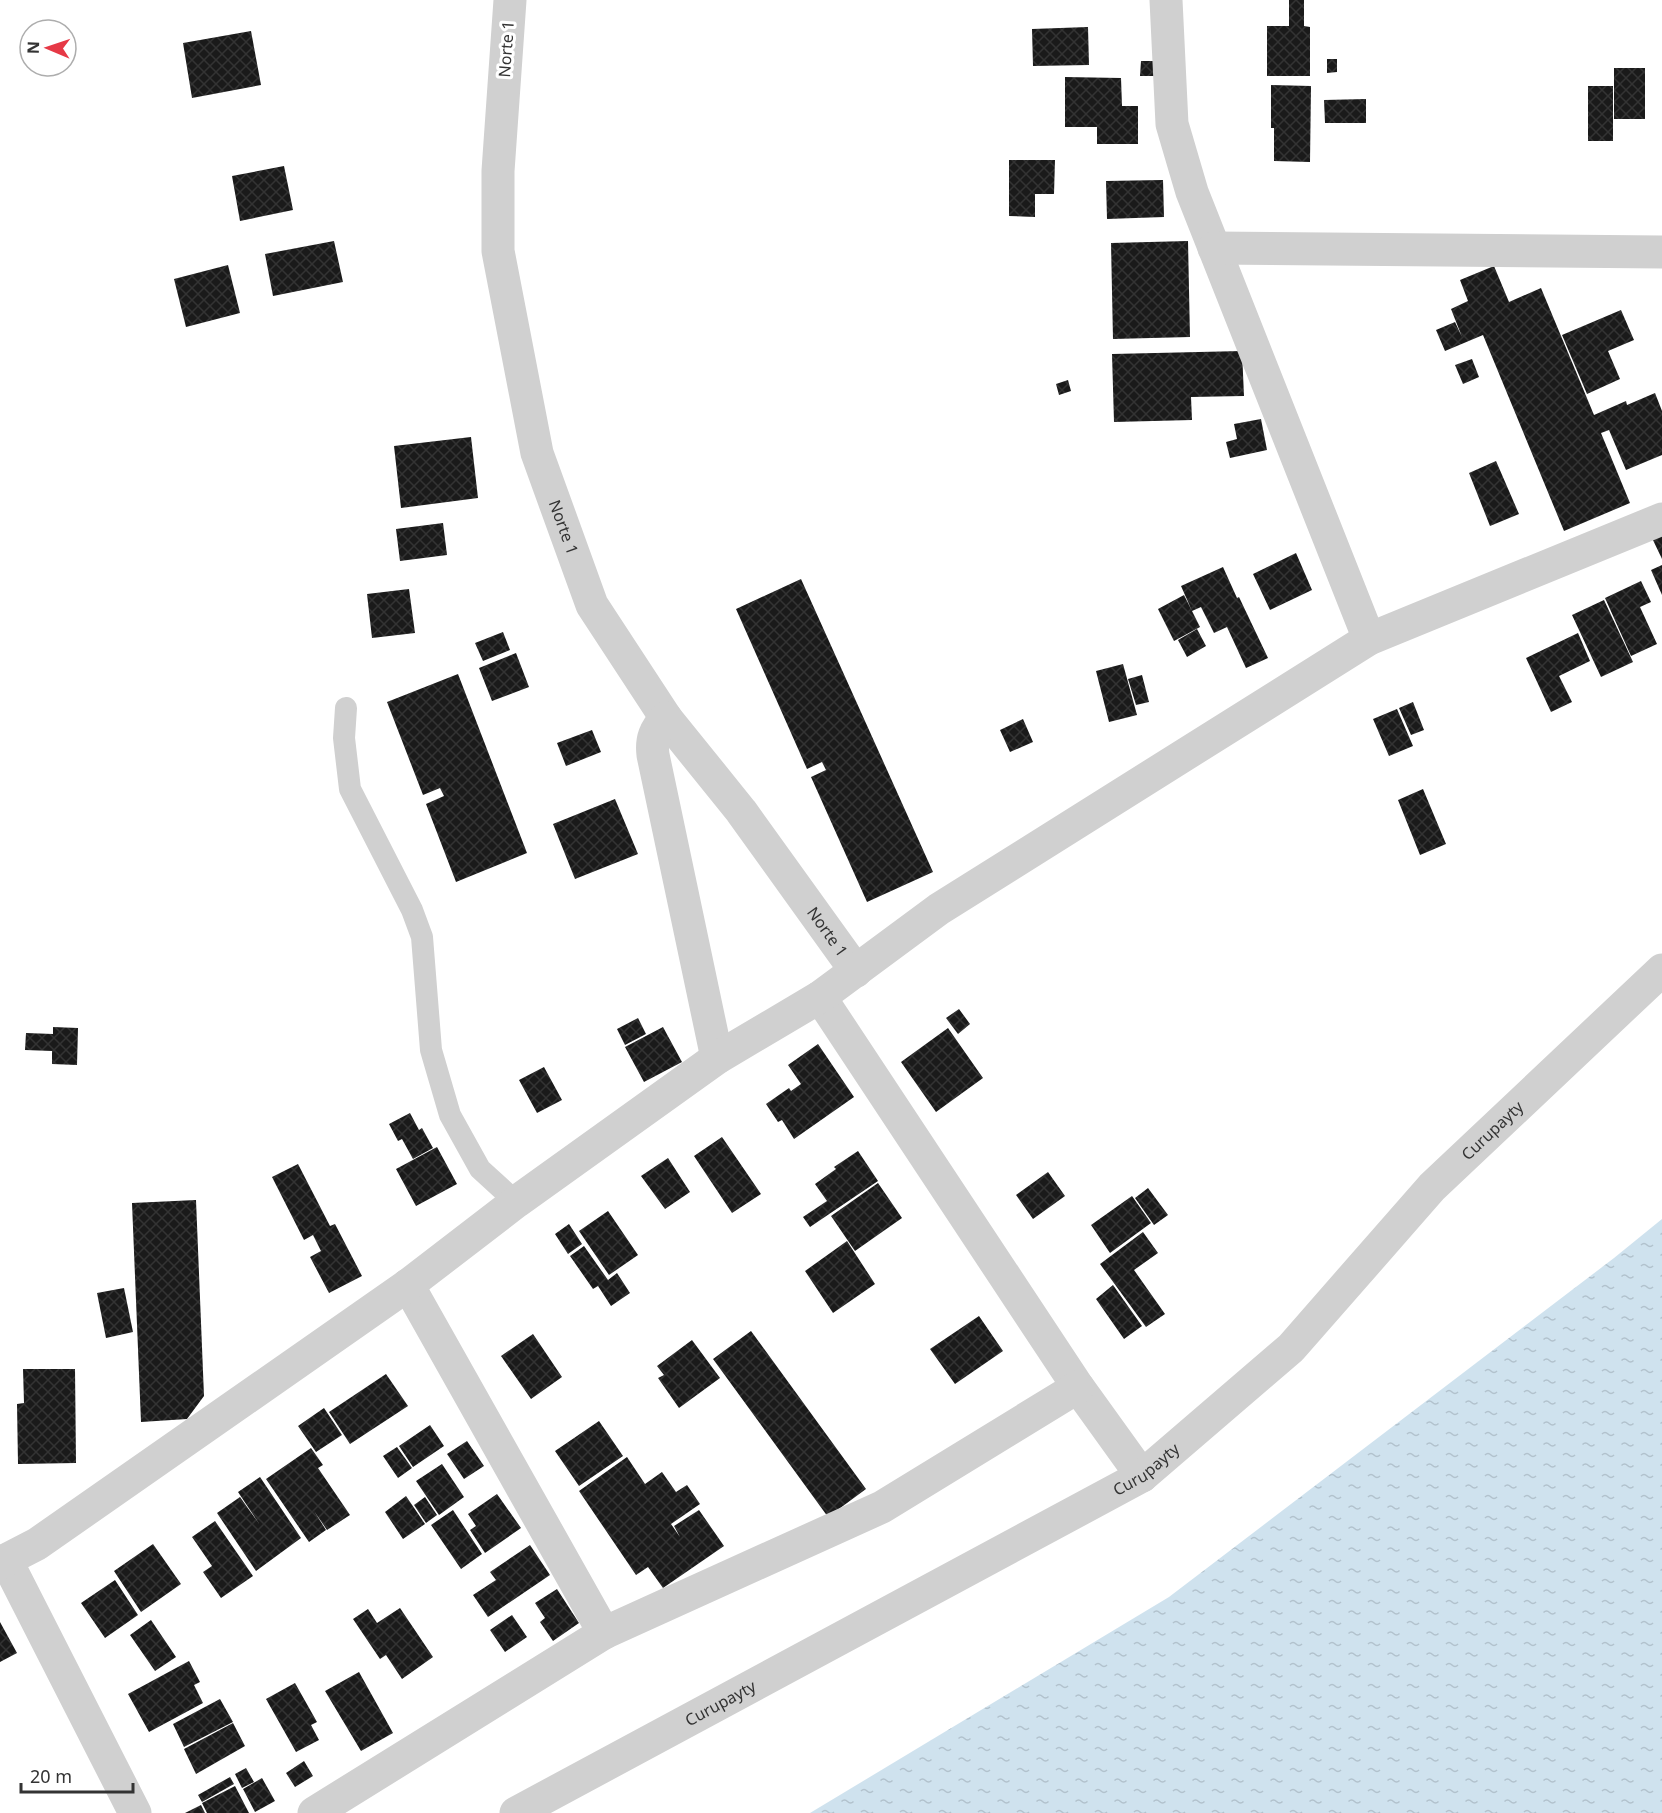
<svg xmlns="http://www.w3.org/2000/svg" width="1662" height="1813" viewBox="0 0 1662 1813" font-family="'Noto Sans',sans-serif">
  <style>
    .water { fill: url(#water-ripples) }
    .building { fill: url(#building-cross-hatch) }
    .lines { fill: none; stroke-linecap: round; stroke-linejoin: round }
    .service { stroke: #d0d0d0; stroke-width: 22 }
    .minor { stroke: #d0d0d0; stroke-width: 33 }
    .labels { text-anchor: middle; dominant-baseline: central; stroke-width: 6; stroke-linejoin: round; paint-order: stroke }
    .street-label { font-size: 16px; fill: #333; stroke: #fff }
  </style>
  <defs>
    <pattern id="water-ripples" width="26" height="14" patternUnits="userSpaceOnUse" patternTransform="scale(1.5)"><rect width="26" height="14" fill="#cfe2ee"/><path d="M2 4q2-2 4 0t4 0M15 11q2-2 4 0t4 0" fill="none" stroke="#b2c2cd"/></pattern>
    <pattern id="building-cross-hatch" width="8" height="8" patternUnits="userSpaceOnUse" patternTransform="scale(1.5)"><rect width="8" height="8" fill="#1a1a1a"/><path d="M0 0l8 8M0 8l8-8" fill="none" stroke="#333"/></pattern>
  </defs>
  <rect width="100%" height="100%" fill="#fff"/>
  <path class="water" d="M 1662,1219 L 1662,1813 L 810,1813 L 1169,1597 L 1614,1258 Z"/>
  <path class="building" d="M 1289,0 L 1304,0 L 1304,26 L 1310,27 L 1310,76 L 1267,76 L 1267,26 L 1289,26 Z
    M 1088,27 L 1089,65 L 1033,66 L 1032,29 Z
    M 251,31 L 261,85 L 192,98 L 183,43 Z
    M 1327,59 L 1337,59 L 1337,72 L 1327,73 Z
    M 1141,61 L 1157,61 L 1156,76 L 1140,76 Z
    M 1614,68 L 1645,68 L 1645,119 L 1614,119 Z
    M 1065,77 L 1121,78 L 1122,106 L 1138,106 L 1138,144 L 1097,144 L 1097,127 L 1065,127 Z
    M 1271,85 L 1311,86 L 1310,162 L 1274,161 L 1274,128 L 1271,128 Z
    M 1588,86 L 1613,86 L 1613,141 L 1588,141 Z
    M 1366,99 L 1366,123 L 1325,123 L 1324,100 Z
    M 1009,160 L 1055,160 L 1054,194 L 1035,194 L 1035,217 L 1009,216 Z
    M 284,166 L 293,210 L 240,221 L 232,176 Z
    M 1163,180 L 1164,217 L 1107,219 L 1106,181 Z
    M 334,241 L 343,282 L 273,296 L 265,254 Z
    M 1188,241 L 1190,337 L 1113,339 L 1111,243 Z
    M 228,265 L 240,313 L 186,327 L 174,279 Z
    M 1494,266 L 1509,302 L 1541,288 L 1594,415 L 1626,401 L 1627,405 L 1655,393 L 1662,411 L 1662,455 L 1626,470 L 1609,430 L 1601,433 L 1630,503 L 1564,531 L 1483,335 L 1445,351 L 1436,330 L 1455,322 L 1462,337 L 1451,309 L 1468,301 L 1460,280 Z
    M 1621,310 L 1634,340 L 1608,351 L 1620,379 L 1587,394 L 1562,335 Z
    M 1242,351 L 1244,396 L 1191,397 L 1192,420 L 1114,422 L 1112,354 Z
    M 1472,359 L 1479,377 L 1463,384 L 1455,365 Z
    M 1068,380 L 1071,391 L 1059,395 L 1056,384 Z
    M 1261,419 L 1267,450 L 1230,458 L 1226,442 L 1237,439 L 1234,424 Z
    M 471,437 L 478,498 L 401,508 L 394,446 Z
    M 1496,461 L 1519,514 L 1490,526 L 1469,473 Z
    M 443,523 L 447,555 L 400,561 L 396,529 Z
    M 1662,533 L 1662,559 L 1652,538 Z
    M 1296,553 L 1312,590 L 1270,610 L 1253,574 Z
    M 1662,565 L 1662,595 L 1651,570 Z
    M 1223,567 L 1237,598 L 1239,597 L 1268,658 L 1246,668 L 1227,627 L 1214,633 L 1201,607 L 1192,611 L 1181,586 Z
    M 801,579 L 933,872 L 867,902 L 811,777 L 826,770 L 822,762 L 807,769 L 736,609 Z
    M 1641,581 L 1651,602 L 1640,607 L 1657,644 L 1631,656 L 1605,598 Z
    M 409,589 L 415,633 L 372,638 L 367,594 Z
    M 1184,595 L 1200,627 L 1174,641 L 1158,609 Z
    M 1604,600 L 1633,662 L 1601,677 L 1572,615 Z
    M 1197,629 L 1206,646 L 1187,657 L 1178,640 Z
    M 503,632 L 510,650 L 483,661 L 475,643 Z
    M 1578,633 L 1590,661 L 1559,676 L 1572,702 L 1551,712 L 1526,658 Z
    M 516,653 L 529,687 L 492,701 L 479,668 Z
    M 1123,664 L 1137,715 L 1109,722 L 1096,671 Z
    M 458,674 L 527,853 L 456,882 L 426,804 L 444,796 L 440,788 L 423,795 L 387,702 Z
    M 1142,675 L 1149,702 L 1136,705 L 1128,679 Z
    M 1413,702 L 1424,730 L 1411,735 L 1399,708 Z
    M 1397,709 L 1413,746 L 1389,756 L 1373,719 Z
    M 1023,719 L 1033,742 L 1010,752 L 1000,730 Z
    M 592,730 L 601,752 L 566,766 L 557,743 Z
    M 1423,789 L 1446,844 L 1420,855 L 1398,800 Z
    M 615,799 L 638,854 L 575,879 L 553,824 Z
    M 959,1009 L 970,1024 L 958,1034 L 946,1018 Z
    M 638,1018 L 646,1034 L 625,1045 L 617,1029 Z
    M 53,1027 L 78,1028 L 77,1065 L 52,1064 L 52,1051 L 25,1050 L 26,1033 L 53,1034 Z
    M 663,1027 L 682,1062 L 644,1082 L 625,1047 Z
    M 948,1028 L 983,1078 L 936,1112 L 901,1062 Z
    M 818,1044 L 854,1097 L 794,1139 L 782,1120 L 778,1122 L 766,1104 L 789,1088 L 791,1091 L 801,1084 L 788,1065 Z
    M 544,1067 L 562,1100 L 537,1113 L 519,1080 Z
    M 410,1113 L 419,1130 L 422,1128 L 433,1148 L 413,1159 L 402,1139 L 398,1141 L 389,1124 Z
    M 722,1137 L 761,1194 L 732,1213 L 694,1156 Z
    M 437,1147 L 457,1184 L 416,1206 L 396,1169 Z
    M 858,1151 L 878,1181 L 810,1227 L 803,1217 L 827,1201 L 815,1184 L 836,1169 L 834,1167 Z
    M 668,1158 L 690,1192 L 665,1209 L 641,1176 Z
    M 298,1164 L 330,1226 L 335,1224 L 362,1276 L 329,1293 L 310,1257 L 321,1251 L 313,1235 L 304,1240 L 272,1177 Z
    M 1048,1172 L 1065,1196 L 1033,1219 L 1016,1195 Z
    M 878,1183 L 902,1218 L 855,1251 L 831,1216 Z
    M 1148,1188 L 1168,1215 L 1154,1225 L 1135,1198 Z
    M 1132,1196 L 1151,1223 L 1110,1253 L 1091,1225 Z
    M 196,1200 L 204,1396 L 187,1419 L 141,1422 L 132,1203 Z
    M 608,1211 L 638,1255 L 609,1275 L 579,1231 Z
    M 569,1224 L 582,1244 L 568,1254 L 555,1234 Z
    M 1143,1232 L 1158,1253 L 1134,1270 L 1165,1314 L 1146,1327 L 1100,1264 Z
    M 847,1241 L 875,1284 L 833,1313 L 805,1271 Z
    M 584,1246 L 608,1280 L 617,1273 L 630,1293 L 611,1306 L 598,1286 L 593,1289 L 570,1256 Z
    M 1113,1285 L 1142,1326 L 1124,1339 L 1096,1299 Z
    M 124,1288 L 133,1332 L 106,1338 L 97,1293 Z
    M 979,1316 L 1003,1351 L 955,1384 L 930,1349 Z
    M 751,1331 L 866,1489 L 828,1517 L 713,1359 Z
    M 533,1334 L 562,1377 L 531,1399 L 501,1356 Z
    M 692,1340 L 720,1378 L 679,1408 L 658,1378 L 664,1375 L 657,1366 Z
    M 23,1369 L 75,1369 L 76,1463 L 18,1464 L 17,1404 L 24,1403 Z
    M 386,1374 L 408,1406 L 350,1444 L 329,1412 Z
    M 324,1408 L 342,1435 L 316,1452 L 298,1426 Z
    M 599,1421 L 623,1456 L 579,1486 L 555,1451 Z
    M 430,1425 L 444,1446 L 413,1467 L 399,1446 Z
    M 467,1441 L 484,1466 L 464,1479 L 447,1454 Z
    M 397,1447 L 412,1468 L 398,1478 L 383,1456 Z
    M 311,1448 L 323,1465 L 318,1468 L 350,1515 L 327,1530 L 314,1511 L 326,1530 L 309,1542 L 266,1479 Z
    M 627,1457 L 645,1484 L 662,1472 L 676,1492 L 687,1485 L 700,1504 L 671,1524 L 680,1537 L 674,1526 L 699,1510 L 724,1546 L 663,1588 L 648,1567 L 636,1575 L 579,1491 Z
    M 442,1464 L 464,1497 L 439,1515 L 416,1481 Z
    M 260,1477 L 301,1538 L 256,1571 L 217,1513 L 240,1497 L 260,1525 L 238,1492 Z
    M 497,1494 L 521,1528 L 485,1553 L 470,1530 L 476,1526 L 468,1514 Z
    M 406,1496 L 425,1524 L 403,1539 L 385,1512 Z
    M 425,1497 L 437,1515 L 426,1523 L 414,1505 Z
    M 453,1510 L 482,1554 L 461,1569 L 431,1525 Z
    M 215,1521 L 253,1576 L 221,1598 L 203,1572 L 212,1566 L 192,1537 Z
    M 153,1544 L 181,1584 L 141,1612 L 114,1571 Z
    M 530,1545 L 550,1575 L 488,1617 L 473,1595 L 496,1580 L 490,1572 Z
    M 115,1580 L 138,1615 L 105,1638 L 81,1603 Z
    M 557,1589 L 579,1623 L 553,1641 L 540,1622 L 545,1618 L 535,1603 Z
    M 400,1608 L 433,1657 L 402,1679 L 386,1655 L 380,1659 L 353,1619 L 368,1609 L 377,1623 Z
    M 512,1615 L 527,1637 L 505,1652 L 490,1630 Z
    M 151,1620 L 176,1657 L 155,1671 L 130,1635 Z
    M 0,1622 L 17,1653 L 0,1662 Z
    M 189,1661 L 200,1682 L 194,1685 L 203,1703 L 149,1732 L 128,1694 Z
    M 359,1672 L 393,1733 L 361,1751 L 325,1691 Z
    M 295,1683 L 317,1722 L 311,1725 L 319,1740 L 296,1752 L 266,1699 Z
    M 220,1699 L 233,1722 L 184,1747 L 173,1724 Z
    M 233,1723 L 245,1746 L 196,1774 L 184,1749 Z
    M 304,1761 L 313,1776 L 295,1787 L 286,1773 Z
    M 246,1768 L 254,1782 L 242,1788 L 235,1774 Z
    M 230,1777 L 234,1784 L 202,1802 L 198,1795 Z
    M 262,1778 L 275,1801 L 255,1812 L 243,1789 Z
    M 235,1786 L 249,1813 L 207,1813 L 202,1803 Z
    M 201,1805 L 205,1813 L 185,1813 Z"/>
  <g class="lines">
    <path class="service" d="M 346,708 L 344,738 L 350,789 L 412,910 L 422,937 L 431,1050 L 450,1115 L 480,1169 L 516,1202"/>
    <g class="minor">
      <path id="s1" d="M 510,0 L 498,171 L 498,251 L 537,453 L 592,605 L 666,718 L 741,811 L 856,971"/>
      <path d="M 1166,0 L 1172,124 L 1192,192 L 1369,639"/>
      <path d="M 1214,248 L 1662,252"/>
      <path d="M 666,718 C 655,730 651,739 653,755 L 717,1058"/>
      <path d="M 820,997 L 1078,1387 L 1142,1476"/>
      <path d="M 408,1285 L 604,1633"/>
      <path d="M 6,1560 L 135,1813"/>
      <path d="M 0,1563 L 37,1544 L 408,1285 L 516,1202 L 717,1058 L 820,997 L 939,909 L 1369,639 L 1662,519"/>
      <path d="M 314,1813 L 604,1633 L 882,1507 L 1078,1387"/>
      <path id="s2" d="M 516,1813 L 1142,1476 L 1291,1348 L 1432,1187 L 1662,970"/>
    </g>
  </g>
  <g class="labels">
    <g class="street-label">
      <text transform="translate(506 49) rotate(-86)">Norte 1</text>
      <text stroke="none"><textPath href="#s1" startOffset="536">Norte 1</textPath></text>
      <text stroke="none"><textPath href="#s1" startOffset="1022">Norte 1</textPath></text>
      <text stroke="none"><textPath href="#s2" startOffset="1204">Curupayty</textPath></text>
      <text stroke="none"><textPath href="#s2" startOffset="718">Curupayty</textPath></text>
      <text stroke="none"><textPath href="#s2" startOffset="232">Curupayty</textPath></text>
    </g>
  </g>
  <g transform="translate(48 48) rotate(272)"><circle r="28" fill="#ffffff" stroke="#adadad" stroke-width="1.5"/>
  <path d="M0-4.5L10 22L0 15L-10 22Z" fill="#e63946"/>
  <text y="-9" font-size="16" font-weight="bold" text-anchor="middle" fill="#333333">N</text>
  </g>
  <path d="M21 1783v9h112v-9" fill="none" stroke="#333333" stroke-width="3"/>
  <text x="30" y="1783" font-size="18" fill="#333333" stroke="#ffffff" stroke-width="4.5" paint-order="stroke">20 m</text>
</svg>
